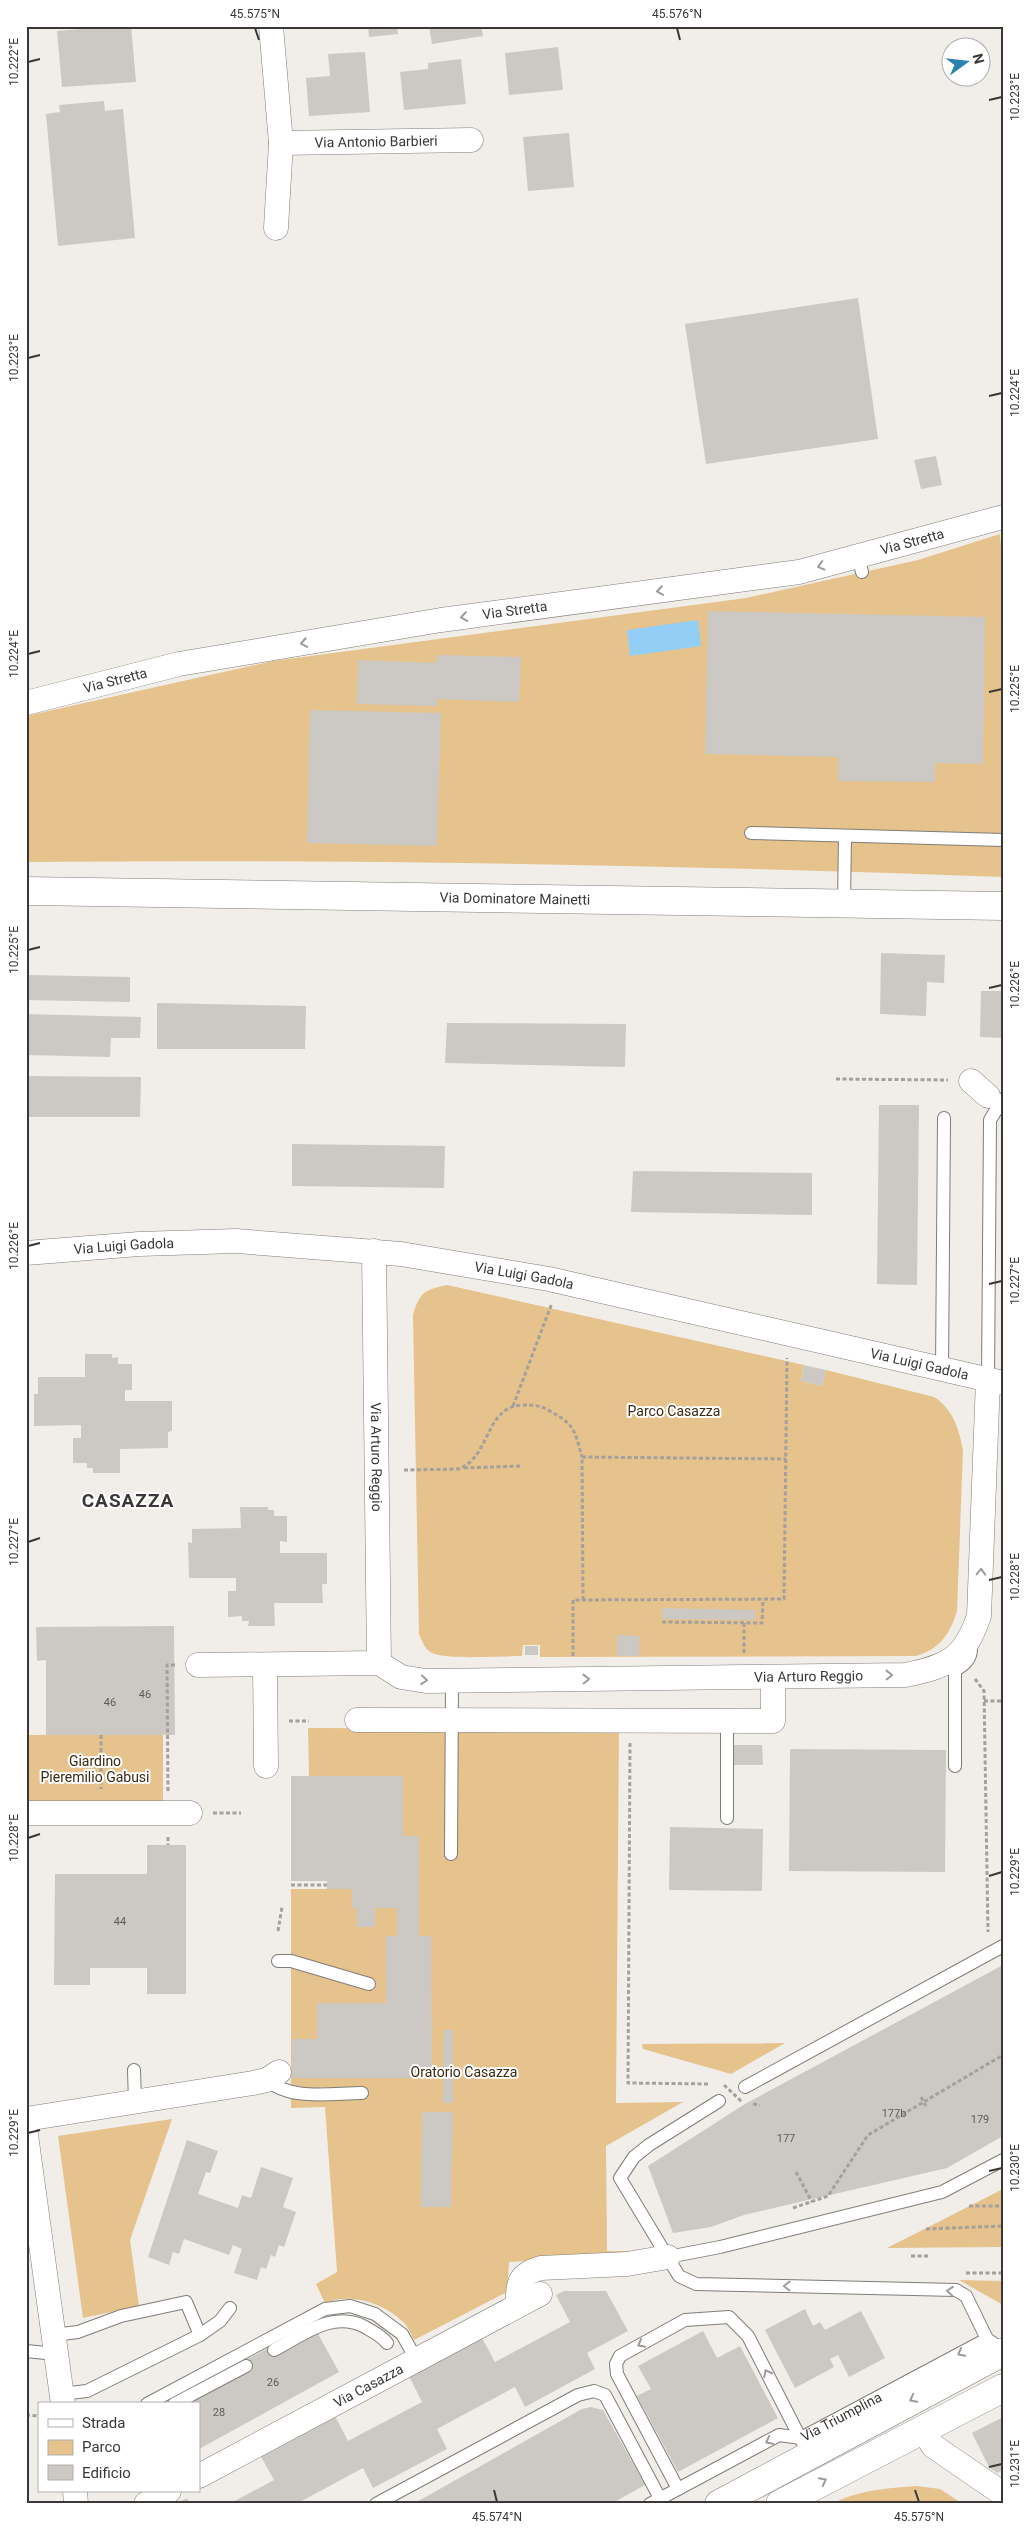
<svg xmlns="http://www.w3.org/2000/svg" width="1029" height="2530" viewBox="0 0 1029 2530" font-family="Roboto,sans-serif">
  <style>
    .green { fill: #e6c28c }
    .water { fill: #92cef5 }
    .building { fill: #ccc9c4 }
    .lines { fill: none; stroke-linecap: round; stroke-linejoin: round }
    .lane-casing { stroke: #807d78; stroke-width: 14 }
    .street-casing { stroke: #807d78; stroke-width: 25 }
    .secondary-casing { stroke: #807d78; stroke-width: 29 }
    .path { stroke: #a3a09d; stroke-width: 3; stroke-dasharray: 4 2.5; stroke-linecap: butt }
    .lane { stroke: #fff; stroke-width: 12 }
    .street { stroke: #fff; stroke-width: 24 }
    .secondary { stroke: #fff; stroke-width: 28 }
    .path-bridge { stroke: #a3a09d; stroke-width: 3; stroke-dasharray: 4 2.5; stroke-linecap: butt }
    .oneway { stroke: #9c9c9b }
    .ticks { fill: none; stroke: #3a3837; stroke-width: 2 }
    .labels { text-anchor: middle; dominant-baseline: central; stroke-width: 4; stroke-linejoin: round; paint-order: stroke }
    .number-label { font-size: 11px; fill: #5e5c5a }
    .street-label { font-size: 14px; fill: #3a3837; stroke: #fff }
    .park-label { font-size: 14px; fill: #3a2a11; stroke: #fff }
    .district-label { font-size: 19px; font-weight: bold; letter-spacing: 1px; fill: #3a3837; stroke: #fff }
    .neatline { fill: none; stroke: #3a3837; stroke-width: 2 }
    .ticks-label { font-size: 12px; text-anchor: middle; fill: #3a3837 }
  </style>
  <rect width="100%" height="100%" fill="#f1eee9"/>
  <path class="green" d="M 1000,534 L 1003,576 L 1003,877 C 677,865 352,859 26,862 L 26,716 L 273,661 L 746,598 L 918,560 Z
    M 447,1285 L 804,1365 L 801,1381 L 822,1386 L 826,1370 L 934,1397 C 953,1409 959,1429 963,1450 L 957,1611 C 950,1634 940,1649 916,1656 L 540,1657 L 540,1645 L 523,1645 L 522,1656 C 503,1656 447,1660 432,1653 C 425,1650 422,1641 419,1634 L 413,1315 C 420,1292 424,1290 447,1285 Z
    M 308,1728 L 619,1729 L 616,2103 L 683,2102 L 606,2146 L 607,2251 L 653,2251 L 646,2255 L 509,2262 L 507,2292 L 414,2340 C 411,2334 408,2327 404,2323 C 385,2303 350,2292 325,2303 L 316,2284 L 337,2272 L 325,2107 L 291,2108 L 291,1889 L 352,1889 L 352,1907 L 357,1908 L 375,1927 L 375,1908 L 397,1908 L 397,1936 L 419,1936 L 419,1837 L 403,1836 L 403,1776 L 309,1776 Z
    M 26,1735 L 163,1735 L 163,1803 L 26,1804 Z
    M 785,2043 L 731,2074 L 643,2049 L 642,2044 Z
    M 172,2119 L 130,2240 L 139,2306 L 83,2318 L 58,2136 Z
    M 1003,2189 L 1003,2247 L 887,2248 Z
    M 959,2280 L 1003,2281 L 1003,2305 Z
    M 917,2486 L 940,2489 L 963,2504 L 832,2504 C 858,2490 888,2488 917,2486 Z"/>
  <path class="water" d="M 698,620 L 701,646 L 630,656 L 627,630 Z"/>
  <path class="building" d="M 93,26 L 131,26 L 136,82 L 62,87 L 57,31 L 93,28 Z
    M 368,26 L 397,26 L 398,34 L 369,37 Z
    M 429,26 L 481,26 L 483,36 L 432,44 Z
    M 558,47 L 563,90 L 509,95 L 505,53 Z
    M 365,52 L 370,112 L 309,116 L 306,78 L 330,76 L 328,54 Z
    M 461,59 L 466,104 L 404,110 L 400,72 L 428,69 L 428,63 Z
    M 104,101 L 105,111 L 123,109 L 135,238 L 58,246 L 46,114 L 60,112 L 59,105 Z
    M 569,133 L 574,187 L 528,191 L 523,137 Z
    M 858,298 L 878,439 L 706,464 L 685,324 Z
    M 936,456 L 942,485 L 921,489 L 914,460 Z
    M 708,611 L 985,617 L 983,764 L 935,763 L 935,782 L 838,781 L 838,757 L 705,754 Z
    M 437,655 L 521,657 L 519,702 L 437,699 L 437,706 L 357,704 L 358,660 L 436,663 Z
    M 310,710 L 441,713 L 437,846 L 307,843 Z
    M 881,953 L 945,955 L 944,983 L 927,982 L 926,1016 L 880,1014 Z
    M 26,975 L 130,977 L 130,1002 L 26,1000 Z
    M 981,991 L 1003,991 L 1003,1038 L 980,1037 Z
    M 157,1003 L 306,1006 L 305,1049 L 157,1049 Z
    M 26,1014 L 141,1017 L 140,1038 L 111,1038 L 110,1057 L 26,1055 Z
    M 447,1023 L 626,1024 L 625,1067 L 445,1063 Z
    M 26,1076 L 141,1077 L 140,1117 L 26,1117 Z
    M 879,1105 L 919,1105 L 917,1285 L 877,1284 Z
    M 292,1144 L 445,1146 L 444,1188 L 292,1186 Z
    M 633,1171 L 812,1173 L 812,1215 L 631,1212 Z
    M 85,1354 L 112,1354 L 112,1358 L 118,1357 L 118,1364 L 132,1364 L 132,1390 L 125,1390 L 125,1401 L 172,1401 L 172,1431 L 168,1432 L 168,1448 L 120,1449 L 120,1473 L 93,1473 L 93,1468 L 87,1468 L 87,1463 L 73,1463 L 73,1438 L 81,1438 L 81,1425 L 34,1426 L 34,1394 L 38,1394 L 38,1377 L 85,1377 Z
    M 804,1365 L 826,1370 L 822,1386 L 801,1381 Z
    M 240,1507 L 268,1507 L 268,1510 L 274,1510 L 274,1516 L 287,1516 L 287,1542 L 280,1541 L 280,1553 L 327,1553 L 327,1584 L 322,1584 L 323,1603 L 274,1603 L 275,1626 L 248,1626 L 249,1621 L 242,1621 L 242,1616 L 228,1617 L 228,1591 L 236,1591 L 236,1578 L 189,1578 L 188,1542 L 192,1543 L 192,1529 L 241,1528 Z
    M 662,1608 L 755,1610 L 755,1620 L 662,1619 Z
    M 174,1626 L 175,1735 L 46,1735 L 46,1660 L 37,1661 L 36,1627 Z
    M 617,1635 L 639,1636 L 639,1656 L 617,1656 Z
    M 525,1646 L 538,1646 L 538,1655 L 525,1655 Z
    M 732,1745 L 762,1745 L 763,1765 L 733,1765 Z
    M 790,1749 L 946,1750 L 945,1872 L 789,1871 Z
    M 291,1776 L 403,1776 L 403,1836 L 419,1836 L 419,1936 L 431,1936 L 432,2078 L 292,2078 L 292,2039 L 317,2039 L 317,2003 L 386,2003 L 386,1936 L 397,1936 L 397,1908 L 375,1908 L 375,1927 L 357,1927 L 357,1908 L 352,1908 L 352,1889 L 327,1889 L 327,1881 L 291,1881 Z
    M 670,1827 L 763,1829 L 762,1891 L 669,1890 Z
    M 147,1845 L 186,1845 L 186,1994 L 147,1994 L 147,1968 L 90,1968 L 90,1985 L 54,1985 L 55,1874 L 147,1874 Z
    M 1003,1965 L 1003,2136 L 947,2168 L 744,2215 L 711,2227 L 673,2233 L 648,2166 L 745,2104 Z
    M 444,2030 L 453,2030 L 453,2103 L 443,2103 Z
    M 422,2112 L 453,2112 L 451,2207 L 421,2207 Z
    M 187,2140 L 218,2151 L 210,2173 L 206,2172 L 198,2194 L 238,2208 L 242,2195 L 251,2198 L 261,2167 L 293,2178 L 283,2207 L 296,2212 L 284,2247 L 279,2245 L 275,2257 L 271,2255 L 266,2269 L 261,2267 L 257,2280 L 234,2273 L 242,2249 L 233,2245 L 229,2255 L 184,2239 L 179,2254 L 173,2252 L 169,2265 L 148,2257 Z
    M 564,2291 L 606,2291 L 628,2331 L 587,2353 L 595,2369 L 525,2407 L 515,2387 L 437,2429 L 447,2449 L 373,2488 L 363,2468 L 296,2504 L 229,2504 L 274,2480 L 260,2455 L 335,2416 L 348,2441 L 422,2402 L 409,2376 L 482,2338 L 495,2362 L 570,2322 L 556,2295 Z
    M 805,2309 L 813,2326 L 820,2322 L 825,2330 L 861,2311 L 885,2358 L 849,2377 L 838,2355 L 830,2359 L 834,2367 L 795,2388 L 765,2330 Z
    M 703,2331 L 717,2358 L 740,2346 L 778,2418 L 678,2472 L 637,2396 L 651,2389 L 638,2366 Z
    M 317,2332 L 339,2372 L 199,2449 L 199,2404 L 186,2404 L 244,2361 L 272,2346 Z
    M 591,2407 L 603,2410 L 645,2485 L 611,2504 L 413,2504 L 582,2409 Z
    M 1003,2417 L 1003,2470 L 997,2473 L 989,2467 L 972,2433 Z
    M 187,2498 L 190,2504 L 176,2504 Z"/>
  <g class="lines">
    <defs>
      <g id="lane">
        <path d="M 858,556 L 862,572"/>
        <path d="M 751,833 L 1003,840"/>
        <path d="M 844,903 L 845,836"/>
        <path d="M 942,1370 L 944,1118"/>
        <path d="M 988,1380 L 990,1120 L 1003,1099"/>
        <path d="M 727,1721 L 727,1818"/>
        <path d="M 955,1766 L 955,1670 C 963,1666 971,1659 971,1649"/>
        <path d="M 451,1854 L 452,1680"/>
        <path d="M 278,1961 L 291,1961 L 369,1984"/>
        <path d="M 134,2070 L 135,2102"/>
        <path d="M 267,2080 C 290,2101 332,2093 362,2093"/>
        <path d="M 745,2087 L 1003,1946"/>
        <path d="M 719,2101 L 649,2145 L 634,2157 L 620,2178 L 679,2276 L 696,2284 L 956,2290 L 966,2296 L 987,2339"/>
        <path d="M 668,2257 L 720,2247 L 942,2192 L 1003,2160"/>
        <path d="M 53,2335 L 78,2332 L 121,2316 L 186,2302 L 200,2335 L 87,2391 L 61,2394"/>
        <path d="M 200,2335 L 220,2321 L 230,2308"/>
        <path d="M 274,2350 C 303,2335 332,2310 365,2327 C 373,2332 381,2335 387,2343"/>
        <path d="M 26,2351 L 56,2354"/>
        <path d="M 147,2404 L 325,2309 L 350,2306 L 375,2314 L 402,2334 L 416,2359"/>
        <path d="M 174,2404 L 246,2366"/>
        <path d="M 678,2489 L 617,2374 L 616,2364 L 620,2356 L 685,2320 L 729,2317 L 748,2336 L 809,2455"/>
        <path d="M 376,2504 L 578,2395 L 594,2391 L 605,2395 L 663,2504"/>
        <path id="s1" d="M 650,2504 L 779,2435 L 801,2438 L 987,2339 L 993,2343"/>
      </g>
      <g id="street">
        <path d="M 271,26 L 281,143 L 276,228"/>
        <path id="s2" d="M 281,143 L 471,140"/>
        <path id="s3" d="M 26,703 L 179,664 L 441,620 L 799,572 L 1003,517"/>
        <path d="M 971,1081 L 988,1096"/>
        <path id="s4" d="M 374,1251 L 379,1663"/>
        <path id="s5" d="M 26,1253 L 139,1244 L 236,1241 L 401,1254 L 549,1279 L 1003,1383"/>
        <path id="s6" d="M 198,1665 L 379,1663 L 401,1677 L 426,1681 L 905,1675 C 949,1666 964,1659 979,1616 L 988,1380"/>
        <path d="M 265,1665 L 266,1766"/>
        <path d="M 357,1720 L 773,1721 L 773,1683"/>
        <path d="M 26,1813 L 190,1813"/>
        <path d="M 26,2119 L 253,2083 L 267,2080 L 279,2072"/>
        <path d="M 26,2135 L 63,2404"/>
        <path d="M 517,2306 C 519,2283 517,2275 541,2268 L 627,2264 L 668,2257"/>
        <path d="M 923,2429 L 933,2446 L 1003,2494"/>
        <path id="s7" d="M 199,2476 L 540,2294"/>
        <path d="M 75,2491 L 76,2504"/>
        <path d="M 146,2504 L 169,2491"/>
      </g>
      <g id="secondary">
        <path id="s8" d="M 26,891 L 1003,906"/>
        <path d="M 719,2504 L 1003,2352"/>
        <path d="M 780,2504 L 1003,2388"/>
      </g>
    </defs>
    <use href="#lane" class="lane-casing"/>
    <use href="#street" class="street-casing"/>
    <use href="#secondary" class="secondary-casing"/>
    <path class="path" d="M 836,1079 L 948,1080
      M 513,1406 L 552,1303
      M 464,1468 L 521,1466
      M 404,1470 L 458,1469 C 491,1458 484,1407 522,1405 C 533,1405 539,1405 548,1410 C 574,1424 574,1428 582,1457
      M 583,1600 L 582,1457 L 786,1459
      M 662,1622 L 762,1623 L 763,1600
      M 744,1623 L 744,1655
      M 573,1656 L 573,1600 L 784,1599 L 787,1358
      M 975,1679 L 984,1691 L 988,1932
      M 984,1701 L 1003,1701
      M 289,1721 L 309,1721
      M 101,1735 L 101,1789
      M 630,1743 L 628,2083 L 710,2084
      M 168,1791 L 167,1665 L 175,1665
      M 213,1813 L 241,1813
      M 168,1837 L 168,1845
      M 291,1885 L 327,1885
      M 278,1931 L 282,1907
      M 921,2097 L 926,2106
      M 753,2104 L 760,2105
      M 796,2172 L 812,2202
      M 969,2206 L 1003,2206
      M 793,2208 L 828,2196 L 868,2135 L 1003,2055
      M 926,2229 L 1003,2226
      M 911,2256 L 928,2256
      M 966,2273 L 1003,2273
      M 26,2415 L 39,2416"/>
    <use href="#lane" class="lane"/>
    <use href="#street" class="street"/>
    <use href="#secondary" class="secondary"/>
    <path class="path-bridge" d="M 724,2085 L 742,2102"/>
  </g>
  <defs><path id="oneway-chevron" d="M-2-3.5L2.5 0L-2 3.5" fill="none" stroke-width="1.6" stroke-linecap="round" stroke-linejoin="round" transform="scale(1.25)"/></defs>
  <g class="oneway">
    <use href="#oneway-chevron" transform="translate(821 566) rotate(165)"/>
    <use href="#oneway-chevron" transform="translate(660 591) rotate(172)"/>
    <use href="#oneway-chevron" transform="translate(464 617) rotate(172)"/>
    <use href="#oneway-chevron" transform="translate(304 643) rotate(170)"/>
    <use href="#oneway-chevron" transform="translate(981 1572) rotate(-88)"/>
    <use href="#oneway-chevron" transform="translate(889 1675) rotate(-1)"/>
    <use href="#oneway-chevron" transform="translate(586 1679) rotate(-1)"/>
    <use href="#oneway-chevron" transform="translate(424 1680) rotate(5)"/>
    <use href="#oneway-chevron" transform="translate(787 2286) rotate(-179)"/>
    <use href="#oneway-chevron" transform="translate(950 2291) rotate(-175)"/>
    <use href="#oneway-chevron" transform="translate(641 2344) rotate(152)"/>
    <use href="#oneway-chevron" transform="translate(961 2353) rotate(152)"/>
    <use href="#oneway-chevron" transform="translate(767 2373) rotate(-117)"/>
    <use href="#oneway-chevron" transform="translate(913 2399) rotate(152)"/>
    <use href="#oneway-chevron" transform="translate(769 2441) rotate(152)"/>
    <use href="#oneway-chevron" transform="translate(823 2481) rotate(-27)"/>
  </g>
  <path class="ticks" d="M 255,28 L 259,40M 677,28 L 680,40M 28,62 L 40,59M 989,100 L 1002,97M 28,358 L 40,355M 989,396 L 1002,393M 28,654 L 40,651M 989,692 L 1002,689M 28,950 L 40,947M 989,988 L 1002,985M 28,1246 L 40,1243M 989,1284 L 1002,1281M 28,1542 L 40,1538M 989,1580 L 1002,1577M 28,1838 L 40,1834M 989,1876 L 1002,1872M 28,2133 L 40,2130M 989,2171 L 1002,2168M 989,2467 L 1002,2464M 494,2490 L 497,2502M 915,2490 L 919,2502"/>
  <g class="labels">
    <g class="number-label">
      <text x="145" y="1694">46</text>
      <text x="110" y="1702">46</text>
      <text x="120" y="1921">44</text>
      <text x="894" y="2113">177b</text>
      <text x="980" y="2119">179</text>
      <text x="786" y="2138">177</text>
      <text x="273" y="2382">26</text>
      <text x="219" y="2412">28</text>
    </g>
    <g class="street-label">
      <text stroke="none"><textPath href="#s2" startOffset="95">Via Antonio Barbieri</textPath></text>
      <text stroke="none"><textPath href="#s3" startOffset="902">Via Stretta</textPath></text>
      <text stroke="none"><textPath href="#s3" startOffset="498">Via Stretta</textPath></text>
      <text stroke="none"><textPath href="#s3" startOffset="92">Via Stretta</textPath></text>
      <text stroke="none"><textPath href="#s8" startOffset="489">Via Dominatore Mainetti</textPath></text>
      <text stroke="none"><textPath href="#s5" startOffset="98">Via Luigi Gadola</textPath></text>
      <text stroke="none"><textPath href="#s5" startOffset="501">Via Luigi Gadola</textPath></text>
      <text stroke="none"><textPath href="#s5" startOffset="906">Via Luigi Gadola</textPath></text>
      <text stroke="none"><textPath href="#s4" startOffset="206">Via Arturo Reggio</textPath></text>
      <text stroke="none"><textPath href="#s6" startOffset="615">Via Arturo Reggio</textPath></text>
      <text stroke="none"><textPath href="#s7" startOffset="192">Via Casazza</textPath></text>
      <text stroke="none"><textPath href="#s1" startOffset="214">Via Triumplina</textPath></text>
    </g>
    <g class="park-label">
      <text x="674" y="1411">Parco Casazza</text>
      <text x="95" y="1761">Giardino<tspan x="95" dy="16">Pieremilio Gabusi</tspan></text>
      <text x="464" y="2072">Oratorio Casazza</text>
    </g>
    <g class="district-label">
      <text x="128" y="1500">CASAZZA</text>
    </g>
  </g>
  <rect width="1029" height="2530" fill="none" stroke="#ffffff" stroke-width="55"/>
  <rect x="38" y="2402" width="162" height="90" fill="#ffffff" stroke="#b0afaf"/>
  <rect x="48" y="2419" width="25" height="8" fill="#ffffff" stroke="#b0afaf"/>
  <text x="82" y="2428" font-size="15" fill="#3a3837">Strada</text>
  <rect x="48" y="2440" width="25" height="15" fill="#e6c28c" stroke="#b0afaf"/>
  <text x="82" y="2452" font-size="15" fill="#3a3837">Parco</text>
  <rect x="48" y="2465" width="25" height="15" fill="#ccc9c4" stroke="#b0afaf"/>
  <text x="82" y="2478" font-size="15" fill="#3a3837">Edificio</text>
  <g transform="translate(966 62) rotate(75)"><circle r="24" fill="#ffffff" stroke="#b0afaf"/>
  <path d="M0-4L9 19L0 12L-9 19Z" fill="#2b81b0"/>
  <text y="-8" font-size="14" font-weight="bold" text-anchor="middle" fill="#3a3837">N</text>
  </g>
  <rect x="28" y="28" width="974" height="2474" class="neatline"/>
  <g class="ticks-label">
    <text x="255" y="18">45.575°N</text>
    <text x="677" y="18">45.576°N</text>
    <text transform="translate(14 62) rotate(-90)" y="4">10.222°E</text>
    <text transform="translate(1015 97) rotate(-90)" y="4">10.223°E</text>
    <text transform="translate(14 358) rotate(-90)" y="4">10.223°E</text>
    <text transform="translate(1015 393) rotate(-90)" y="4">10.224°E</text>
    <text transform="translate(14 654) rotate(-90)" y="4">10.224°E</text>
    <text transform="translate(1015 689) rotate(-90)" y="4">10.225°E</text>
    <text transform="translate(14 950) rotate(-90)" y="4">10.225°E</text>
    <text transform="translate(1015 985) rotate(-90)" y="4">10.226°E</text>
    <text transform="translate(14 1246) rotate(-90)" y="4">10.226°E</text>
    <text transform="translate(1015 1281) rotate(-90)" y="4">10.227°E</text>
    <text transform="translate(14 1542) rotate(-90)" y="4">10.227°E</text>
    <text transform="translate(1015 1577) rotate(-90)" y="4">10.228°E</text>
    <text transform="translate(14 1838) rotate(-90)" y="4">10.228°E</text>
    <text transform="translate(1015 1872) rotate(-90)" y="4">10.229°E</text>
    <text transform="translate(14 2133) rotate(-90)" y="4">10.229°E</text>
    <text transform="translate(1015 2168) rotate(-90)" y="4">10.230°E</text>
    <text transform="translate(1015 2464) rotate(-90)" y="4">10.231°E</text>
    <text x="497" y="2521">45.574°N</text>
    <text x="919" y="2521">45.575°N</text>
  </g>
</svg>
